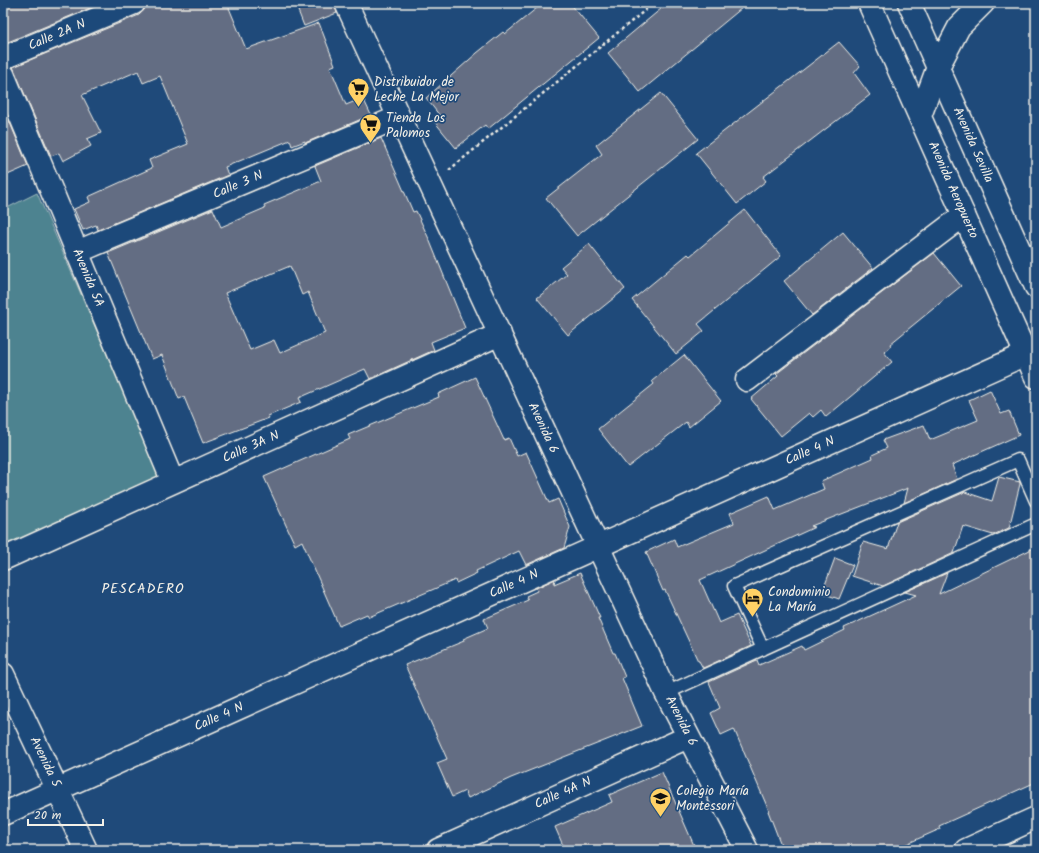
<svg xmlns="http://www.w3.org/2000/svg" width="1039" height="853" viewBox="0 0 1039 853" font-family="Kalam,sans-serif">
  <style>
    .green { fill: #4e8390; stroke: #a1babc }
    .building { fill: #636d83; stroke: #f4f1e8; fill-rule: evenodd }
    .lines { fill: none; stroke-linecap: round; stroke-linejoin: round }
    .lane-casing { stroke: #f4f1e8; stroke-width: 15 }
    .street-casing { stroke: #f4f1e8; stroke-width: 25 }
    .secondary-casing { stroke: #f4f1e8; stroke-width: 25 }
    .path { stroke: #f4f1e8; stroke-width: 2.5; stroke-dasharray: 3 3; stroke-linecap: butt }
    .lane { stroke: #1f4a7a; stroke-width: 12 }
    .street { stroke: #1f4a7a; stroke-width: 22 }
    .secondary { stroke: #1f4a7a; stroke-width: 22 }
    .labels { text-anchor: middle; dominant-baseline: central; stroke-width: 3.5; stroke-linejoin: round; paint-order: stroke }
    .street-label { font-size: 13px; fill: #f4f1e8; stroke: #1f4a7a }
    .poi-label { font-size: 13px; fill: #f4f1e8; stroke: #1f4a7a; text-anchor: start }
    .neighbourhood-label { font-size: 14px; letter-spacing: 1px; fill: #f4f1e8; stroke: #1f4a7a }
  </style>
  <rect width="100%" height="100%" fill="#1f4a7a"/>
  <filter id="ink" filterUnits="userSpaceOnUse"><feTurbulence type="fractalNoise" baseFrequency=".025" numOctaves="2"/><feDisplacementMap in="SourceGraphic" scale="8" xChannelSelector="R" yChannelSelector="G"/><feConvolveMatrix kernelMatrix="1 2 1 2 8 2 1 2 1" color-interpolation-filters="sRGB"/></filter>
  <g filter="url(#ink)">
    <path class="green" d="M 37,193 L 160,476 L 3,547 L 3,210 Z"/>
    <path class="building" d="M 3,3 L 102,3 L 3,44 Z
      M 146,3 L 227,3 L 246,49 L 319,23 L 335,65 L 330,67 L 346,105 L 363,98 L 371,115 L 305,143 L 305,141 L 292,146 L 290,140 L 225,167 L 228,175 L 98,230 L 96,225 L 83,230 L 74,209 L 90,202 L 88,197 L 152,168 L 149,160 L 188,144 L 160,76 L 143,83 L 138,71 L 82,95 L 101,133 L 87,139 L 91,146 L 63,161 L 59,153 L 51,156 L 13,67 L 139,15 L 144,10 Z
      M 295,3 L 334,3 L 337,13 L 304,26 Z
      M 543,3 L 570,3 L 599,38 L 488,129 L 485,125 L 456,148 L 434,121 L 440,116 L 426,98 L 477,53 L 503,32 L 505,34 Z
      M 668,3 L 748,3 L 640,92 L 608,53 Z
      M 839,42 L 860,66 L 854,73 L 870,95 L 763,177 L 766,181 L 737,204 L 696,153 Z
      M 661,93 L 698,139 L 577,236 L 546,198 L 602,154 L 596,145 Z
      M 3,106 L 28,166 L 3,177 Z
      M 381,138 L 413,212 L 416,211 L 429,239 L 465,328 L 431,342 L 434,350 L 370,379 L 365,369 L 299,398 L 301,402 L 268,416 L 269,418 L 203,443 L 184,397 L 179,399 L 162,355 L 152,359 L 108,253 L 213,209 L 221,227 L 265,208 L 264,205 L 321,181 L 315,166 ZM 290,266 L 302,295 L 308,292 L 325,333 L 280,353 L 274,340 L 250,350 L 225,293 Z
      M 745,210 L 781,256 L 698,324 L 704,331 L 676,354 L 632,300 L 688,254 L 690,256 Z
      M 843,232 L 873,268 L 812,315 L 784,281 Z
      M 589,244 L 625,289 L 568,335 L 537,298 L 567,274 L 561,267 Z
      M 934,253 L 961,286 L 890,344 L 891,346 L 884,352 L 892,362 L 826,417 L 821,410 L 813,417 L 809,413 L 781,436 L 751,399 L 778,376 L 776,374 Z
      M 684,355 L 721,401 L 689,427 L 686,422 L 628,467 L 598,429 L 654,384 L 652,381 Z
      M 475,377 L 504,440 L 509,438 L 517,456 L 526,452 L 549,503 L 558,499 L 570,527 L 564,548 L 526,565 L 519,551 L 476,571 L 477,573 L 456,583 L 455,580 L 369,617 L 367,614 L 339,626 L 302,541 L 295,545 L 264,477 L 350,439 L 348,435 L 439,397 L 438,394 Z
      M 990,390 L 1001,414 L 1009,411 L 1019,435 L 952,465 L 957,479 L 904,503 L 908,488 L 875,501 L 811,526 L 815,527 L 700,580 L 719,623 L 737,615 L 751,646 L 703,668 L 699,661 L 698,661 L 665,590 L 663,591 L 646,552 L 674,539 L 677,547 L 734,523 L 730,513 L 769,496 L 775,510 L 824,489 L 821,481 L 873,458 L 872,455 L 887,448 L 883,440 L 924,425 L 930,440 L 978,420 L 969,400 Z
      M 999,477 L 1020,482 L 1020,484 L 1009,528 L 993,535 L 963,526 L 954,553 L 883,586 L 852,576 L 863,542 L 888,549 L 897,522 L 965,492 L 992,501 Z
      M 1036,547 L 1036,782 L 939,826 L 940,829 L 893,850 L 783,850 L 768,811 L 769,811 L 734,729 L 721,735 L 711,713 L 720,708 L 709,682 L 757,660 L 759,665 L 802,646 L 804,650 L 845,630 L 844,628 L 916,595 L 905,592 L 947,573 L 939,594 Z
      M 835,558 L 853,565 L 839,599 L 822,593 Z
      M 580,573 L 600,618 L 598,618 L 613,653 L 615,653 L 625,677 L 622,678 L 642,726 L 511,778 L 468,798 L 465,791 L 452,797 L 437,763 L 447,759 L 405,665 L 464,641 L 463,639 L 488,628 L 484,619 L 528,600 L 526,596 L 537,591 L 536,588 L 555,579 L 554,584 Z
      M 662,772 L 696,850 L 565,850 L 555,827 L 612,802 L 609,795 Z"/>
    <g class="lines">
      <defs>
        <path id="lane" d="M 763,649 L 734,586 L 1018,460 L 1036,501
          M 666,693 L 1036,524"/>
        <path id="street" d="M 346,3 L 666,693 L 747,850
          M 3,58 L 134,3
          M 3,74 L 173,482
          M 77,252 L 399,117
          M 747,380 L 964,215
          M 3,559 L 500,334
          M 3,674 L 86,850
          M 3,814 L 1026,354
          M 438,850 L 688,737
          M 966,850 L 1036,818"/>
        <path id="secondary" d="M 869,3 L 1036,377
          M 909,3 L 1036,287
          M 920,116 L 938,67 L 959,27 L 983,3"/>
      </defs>
      <use href="#lane" class="lane-casing"/>
      <use href="#street" class="street-casing"/>
      <use href="#secondary" class="secondary-casing"/>
      <path class="path" d="M 449,170 L 654,3"/>
      <use href="#lane" class="lane"/>
      <use href="#street" class="street"/>
      <use href="#secondary" class="secondary"/>
    </g>
  </g>
  <defs>
    <symbol id="supermarket-pin" viewBox="-11 -11 22 30"><path d="M0 17L-7.5 6A9.5 9.5 0 1 1 7.5 6Z" fill="#ffd166" stroke="#1f4a7a"/><path d="M-6-5.5h2.5l.6 2H6L4.5 2H-2.5L-4.4-4H-6ZM-1.5 3.2a1.3 1.3 0 1 0 .1 0ZM3 3.2a1.3 1.3 0 1 0 .1 0Z" fill="#111"/></symbol>
    <symbol id="hotel-pin" viewBox="-11 -11 22 30"><path d="M0 17L-7.5 6A9.5 9.5 0 1 1 7.5 6Z" fill="#ffd166" stroke="#1f4a7a"/><path d="M-6-4.5h1.5V1H6V5H4.5V3h-9V5H-6ZM-4 0a1.8 1.8 0 1 1 3.6 0ZM.5 0V-2.5h3Q6-2.5 6 0Z" fill="#111"/></symbol>
    <symbol id="school-pin" viewBox="-11 -11 22 30"><path d="M0 17L-7.5 6A9.5 9.5 0 1 1 7.5 6Z" fill="#ffd166" stroke="#1f4a7a"/><path d="M0-5L7-2L0 1L-7-2ZM-4 1L0 2.5L4 1V4Q0 6-4 4Z" fill="#111"/></symbol>
  </defs>
  <g fill-rule="evenodd">
    <use href="#supermarket-pin" x="346" y="76" width="25" height="34"/>
    <use href="#supermarket-pin" x="358" y="112" width="25" height="34"/>
    <use href="#hotel-pin" x="740" y="586" width="25" height="34"/>
    <use href="#school-pin" x="648" y="786" width="25" height="34"/>
  </g>
  <g class="labels">
    <g class="street-label">
      <text transform="translate(57 35) rotate(-23)">Calle 2A N</text>
      <text transform="translate(973 145) rotate(66)">Avenida Sevilla</text>
      <text transform="translate(238 185) rotate(-23)">Calle 3 N</text>
      <text transform="translate(953 190) rotate(66)">Avenida Aeropuerto</text>
      <text transform="translate(88 278) rotate(67)">Avenida 5A</text>
      <text transform="translate(543 428) rotate(65)">Avenida 6</text>
      <text transform="translate(251 447) rotate(-24)">Calle 3A N</text>
      <text transform="translate(810 451) rotate(-24)">Calle 4 N</text>
      <text transform="translate(514 584) rotate(-24)">Calle 4 N</text>
      <text transform="translate(219 717) rotate(-24)">Calle 4 N</text>
      <text transform="translate(681 721) rotate(63)">Avenida 6</text>
      <text transform="translate(45 762) rotate(64)">Avenida 5</text>
      <text transform="translate(563 793) rotate(-24)">Calle 4A N</text>
    </g>
    <g class="poi-label">
      <text x="374" y="82">Distribuidor de<tspan x="374" dy="15">Leche La Mejor</tspan></text>
      <text x="386" y="118">Tienda Los<tspan x="386" dy="15">Palomos</tspan></text>
      <text x="768" y="592">Condominio<tspan x="768" dy="15">La María</tspan></text>
      <text x="676" y="791">Colegio María<tspan x="676" dy="15">Montessori</tspan></text>
    </g>
    <g class="neighbourhood-label">
      <text x="143" y="589">PESCADERO</text>
    </g>
  </g>
  <rect width="1039" height="853" fill="none" stroke="#1f4a7a" stroke-width="16"/>
  <rect x="8" y="8" width="1023" height="837" fill="none" stroke="#f4f1e8" stroke-width="1.5" filter="url(#ink)"/>
  <path d="M28 819v6h75v-6" fill="none" stroke="#f4f1e8" stroke-width="2"/>
  <text x="34" y="819" font-size="12" fill="#f4f1e8" stroke="#1f4a7a" stroke-width="3" paint-order="stroke">20 m</text>
</svg>
